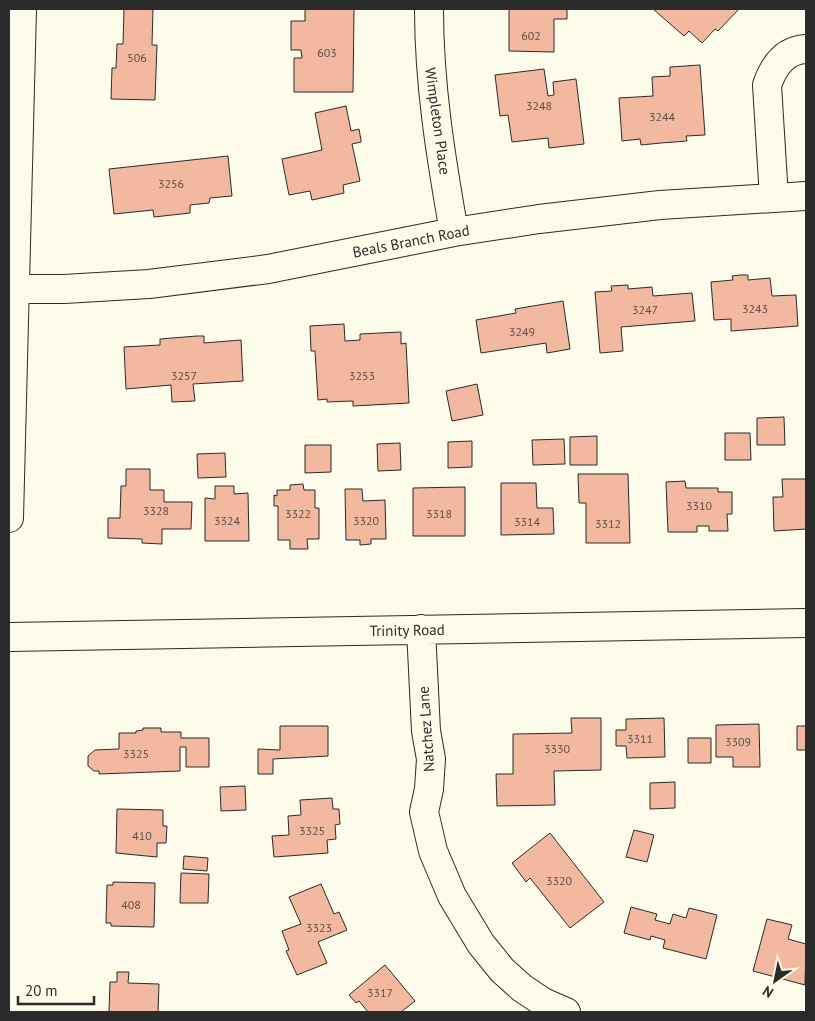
<svg xmlns="http://www.w3.org/2000/svg" width="815" height="1021" viewBox="0 0 815 1021" font-family="'PT Sans',sans-serif">
  <style>
    .building { fill: #f2b8a0; stroke: #2b2b2b }
    .lines { fill: none; stroke-linecap: round; stroke-linejoin: round }
    .minor-casing { stroke: #2b2b2b; stroke-width: 30 }
    .major-casing { stroke: #2b2b2b; stroke-width: 30 }
    .minor { stroke: #fdfbea; stroke-width: 28 }
    .major { stroke: #fdfbea; stroke-width: 28 }
    .labels { text-anchor: middle; dominant-baseline: central; stroke-width: 4; stroke-linejoin: round; paint-order: stroke }
    .number-label { font-size: 12px; fill: #5d4e48 }
    .street-label { font-size: 15px; fill: #2b2b2b; stroke: #fdfbea }
  </style>
  <rect width="100%" height="100%" fill="#fdfbea"/>
  <path class="building" d="M 124,9 L 153,9 L 152,45 L 157,45 L 155,100 L 111,99 L 112,68 L 116,68 L 117,44 L 123,44 Z
    M 305,9 L 354,9 L 353,92 L 294,92 L 294,58 L 302,58 L 301,50 L 291,50 L 291,21 L 305,21 Z
    M 509,9 L 567,9 L 567,19 L 554,19 L 554,52 L 509,51 Z
    M 653,9 L 739,9 L 718,31 L 715,29 L 702,43 L 689,31 L 684,36 Z
    M 700,65 L 705,135 L 686,136 L 687,141 L 661,143 L 641,145 L 640,139 L 622,141 L 619,98 L 653,96 L 652,77 L 670,76 L 670,67 Z
    M 544,69 L 548,96 L 554,95 L 553,82 L 576,79 L 584,144 L 549,148 L 548,138 L 512,142 L 508,115 L 500,116 L 495,75 Z
    M 346,106 L 351,131 L 359,129 L 361,140 L 361,142 L 352,144 L 360,181 L 343,185 L 344,193 L 312,200 L 310,191 L 289,195 L 282,159 L 322,150 L 315,113 Z
    M 228,156 L 232,196 L 210,198 L 209,203 L 190,205 L 190,213 L 154,217 L 153,210 L 114,214 L 109,169 Z
    M 740,275 L 748,275 L 748,280 L 770,278 L 772,296 L 796,295 L 798,326 L 731,331 L 731,319 L 714,320 L 711,282 L 733,280 L 732,276 Z
    M 628,285 L 628,289 L 652,287 L 653,296 L 692,293 L 695,321 L 621,327 L 623,351 L 600,353 L 595,292 L 612,291 L 611,286 Z
    M 563,301 L 570,349 L 547,353 L 546,343 L 481,353 L 476,320 L 516,313 L 515,309 Z
    M 344,324 L 345,341 L 360,340 L 360,334 L 401,332 L 401,344 L 406,343 L 409,403 L 353,406 L 353,401 L 327,402 L 327,399 L 318,400 L 315,351 L 311,351 L 310,326 Z
    M 197,336 L 204,336 L 204,343 L 241,340 L 243,381 L 193,384 L 195,401 L 172,402 L 171,385 L 126,389 L 124,347 L 160,345 L 160,339 Z
    M 477,384 L 483,415 L 452,421 L 446,391 Z
    M 784,417 L 785,445 L 757,445 L 757,418 Z
    M 725,433 L 750,433 L 751,460 L 725,460 Z
    M 597,436 L 597,465 L 570,465 L 570,437 Z
    M 564,439 L 565,464 L 533,465 L 532,440 Z
    M 472,441 L 472,467 L 448,468 L 448,442 Z
    M 400,443 L 401,470 L 378,471 L 377,444 Z
    M 305,445 L 331,445 L 331,472 L 305,473 Z
    M 225,453 L 226,477 L 198,478 L 197,454 Z
    M 126,469 L 150,469 L 150,490 L 164,490 L 164,502 L 192,502 L 191,529 L 162,529 L 162,544 L 142,543 L 142,539 L 108,538 L 108,518 L 120,518 L 121,486 L 126,486 Z
    M 578,474 L 628,474 L 630,543 L 586,543 L 586,503 L 579,503 Z
    M 782,479 L 806,479 L 806,529 L 774,531 L 773,497 L 783,497 Z
    M 685,481 L 686,488 L 718,488 L 718,492 L 732,492 L 732,514 L 727,514 L 728,531 L 709,531 L 709,526 L 697,526 L 697,532 L 668,532 L 666,482 Z
    M 501,483 L 536,483 L 537,508 L 553,508 L 554,534 L 501,535 Z
    M 303,484 L 304,490 L 315,490 L 315,508 L 319,508 L 319,539 L 307,539 L 308,549 L 290,549 L 290,540 L 278,540 L 278,506 L 274,506 L 274,495 L 277,496 L 277,490 L 290,490 L 290,485 Z
    M 215,486 L 234,486 L 234,494 L 248,493 L 249,541 L 205,541 L 205,498 L 215,499 Z
    M 465,487 L 465,536 L 413,536 L 413,488 Z
    M 345,489 L 362,489 L 363,501 L 385,500 L 386,539 L 371,539 L 371,544 L 360,545 L 360,540 L 346,540 Z
    M 571,718 L 601,718 L 601,770 L 554,771 L 555,805 L 497,806 L 496,774 L 513,774 L 513,734 L 572,733 Z
    M 664,718 L 665,757 L 627,758 L 626,746 L 616,746 L 616,730 L 626,730 L 626,719 Z
    M 759,724 L 760,767 L 733,767 L 733,757 L 716,757 L 716,725 Z
    M 280,726 L 328,726 L 328,756 L 273,759 L 273,774 L 258,774 L 258,749 L 280,750 Z
    M 797,726 L 806,726 L 806,750 L 797,750 Z
    M 143,728 L 161,728 L 161,732 L 181,732 L 181,738 L 209,738 L 209,767 L 186,767 L 186,747 L 180,747 L 180,771 L 99,774 L 99,771 L 94,771 L 88,766 L 88,756 L 95,750 L 119,749 L 119,733 L 136,733 L 136,731 L 143,730 Z
    M 688,738 L 711,738 L 711,763 L 688,763 Z
    M 675,782 L 675,808 L 650,809 L 650,783 Z
    M 245,786 L 246,810 L 221,811 L 220,787 Z
    M 332,798 L 333,809 L 339,809 L 340,824 L 335,825 L 336,839 L 327,840 L 328,853 L 274,857 L 272,836 L 289,835 L 288,816 L 301,815 L 300,800 Z
    M 117,809 L 163,810 L 163,826 L 167,826 L 166,843 L 157,843 L 157,857 L 116,853 Z
    M 634,830 L 654,835 L 647,862 L 626,857 Z
    M 550,833 L 604,902 L 570,928 L 530,878 L 526,882 L 512,863 Z
    M 184,856 L 208,858 L 207,871 L 183,869 Z
    M 181,873 L 209,874 L 208,903 L 180,903 Z
    M 113,882 L 155,883 L 154,927 L 111,926 L 111,923 L 106,923 L 107,885 L 113,885 Z
    M 321,884 L 334,914 L 339,912 L 347,930 L 318,942 L 327,963 L 297,975 L 286,951 L 289,950 L 282,931 L 301,924 L 289,897 Z
    M 631,907 L 657,914 L 655,920 L 670,924 L 673,914 L 686,918 L 689,908 L 717,915 L 706,959 L 663,948 L 665,940 L 651,936 L 650,940 L 624,933 Z
    M 767,919 L 792,925 L 788,939 L 806,944 L 805,985 L 753,971 Z
    M 385,965 L 415,1001 L 401,1012 L 368,1012 L 359,1001 L 356,1003 L 349,995 Z
    M 117,972 L 129,972 L 128,983 L 159,984 L 158,1012 L 109,1012 L 110,982 L 117,982 Z"/>
  <g class="lines">
    <defs>
      <path id="minor" d="M 429,9 C 429,85 441,158 454,232
        M 774,198 L 767,85 C 774,65 785,50 806,49
        M 9,289 L 64,289 L 149,284 L 268,269 L 454,232 L 539,219 L 660,205 L 806,196
        M 421,629 L 426,731 L 431,759 L 429,789 L 424,812 L 433,851 L 452,896 L 481,944 L 502,970 L 522,988 L 543,1002 L 566,1012
        M 9,637 L 806,623"/>
      <path id="major" d="M 9,518 L 22,9"/>
    </defs>
    <use href="#minor" class="minor-casing"/>
    <use href="#major" class="major-casing"/>
    <use href="#minor" class="minor"/>
    <use href="#major" class="major"/>
  </g>
  <g class="labels">
    <g class="number-label">
      <text x="531" y="35">602</text>
      <text x="327" y="52">603</text>
      <text x="137" y="57">506</text>
      <text x="539" y="105">3248</text>
      <text x="662" y="116">3244</text>
      <text x="171" y="183">3256</text>
      <text x="755" y="308">3243</text>
      <text x="645" y="309">3247</text>
      <text x="522" y="331">3249</text>
      <text x="184" y="375">3257</text>
      <text x="362" y="375">3253</text>
      <text x="699" y="505">3310</text>
      <text x="156" y="510">3328</text>
      <text x="298" y="513">3322</text>
      <text x="439" y="513">3318</text>
      <text x="227" y="520">3324</text>
      <text x="366" y="520">3320</text>
      <text x="527" y="521">3314</text>
      <text x="608" y="523">3312</text>
      <text x="640" y="738">3311</text>
      <text x="738" y="741">3309</text>
      <text x="557" y="748">3330</text>
      <text x="136" y="753">3325</text>
      <text x="312" y="830">3325</text>
      <text x="142" y="835">410</text>
      <text x="559" y="880">3320</text>
      <text x="131" y="904">408</text>
      <text x="319" y="927">3323</text>
      <text x="380" y="992">3317</text>
    </g>
    <g class="street-label">
      <text transform="translate(438 121) rotate(82)">Wimpleton Place</text>
      <text transform="translate(411 241) rotate(-11)">Beals Branch Road</text>
      <text transform="translate(407 630) rotate(-1)">Trinity Road</text>
      <text transform="translate(426 729) rotate(-94)">Natchez Lane</text>
    </g>
  </g>
  <rect width="815" height="1021" fill="none" stroke="#2b2b2b" stroke-width="20"/>
  <g transform="translate(775 981) rotate(213)" stroke="#fdfbea" stroke-width="4" paint-order="stroke">
  <path d="M0-4L9 19L0 12L-9 19Z" fill="#2b2b2b"/>
  <text y="-8" font-size="14" font-weight="bold" text-anchor="middle" fill="#2b2b2b">N</text>
  </g>
  <path d="M18 996v8h76v-8" fill="none" stroke="#2b2b2b" stroke-width="2.5"/>
  <text x="25" y="996" font-size="15" fill="#2b2b2b" stroke="#fdfbea" stroke-width="4" paint-order="stroke">20 m</text>
</svg>
